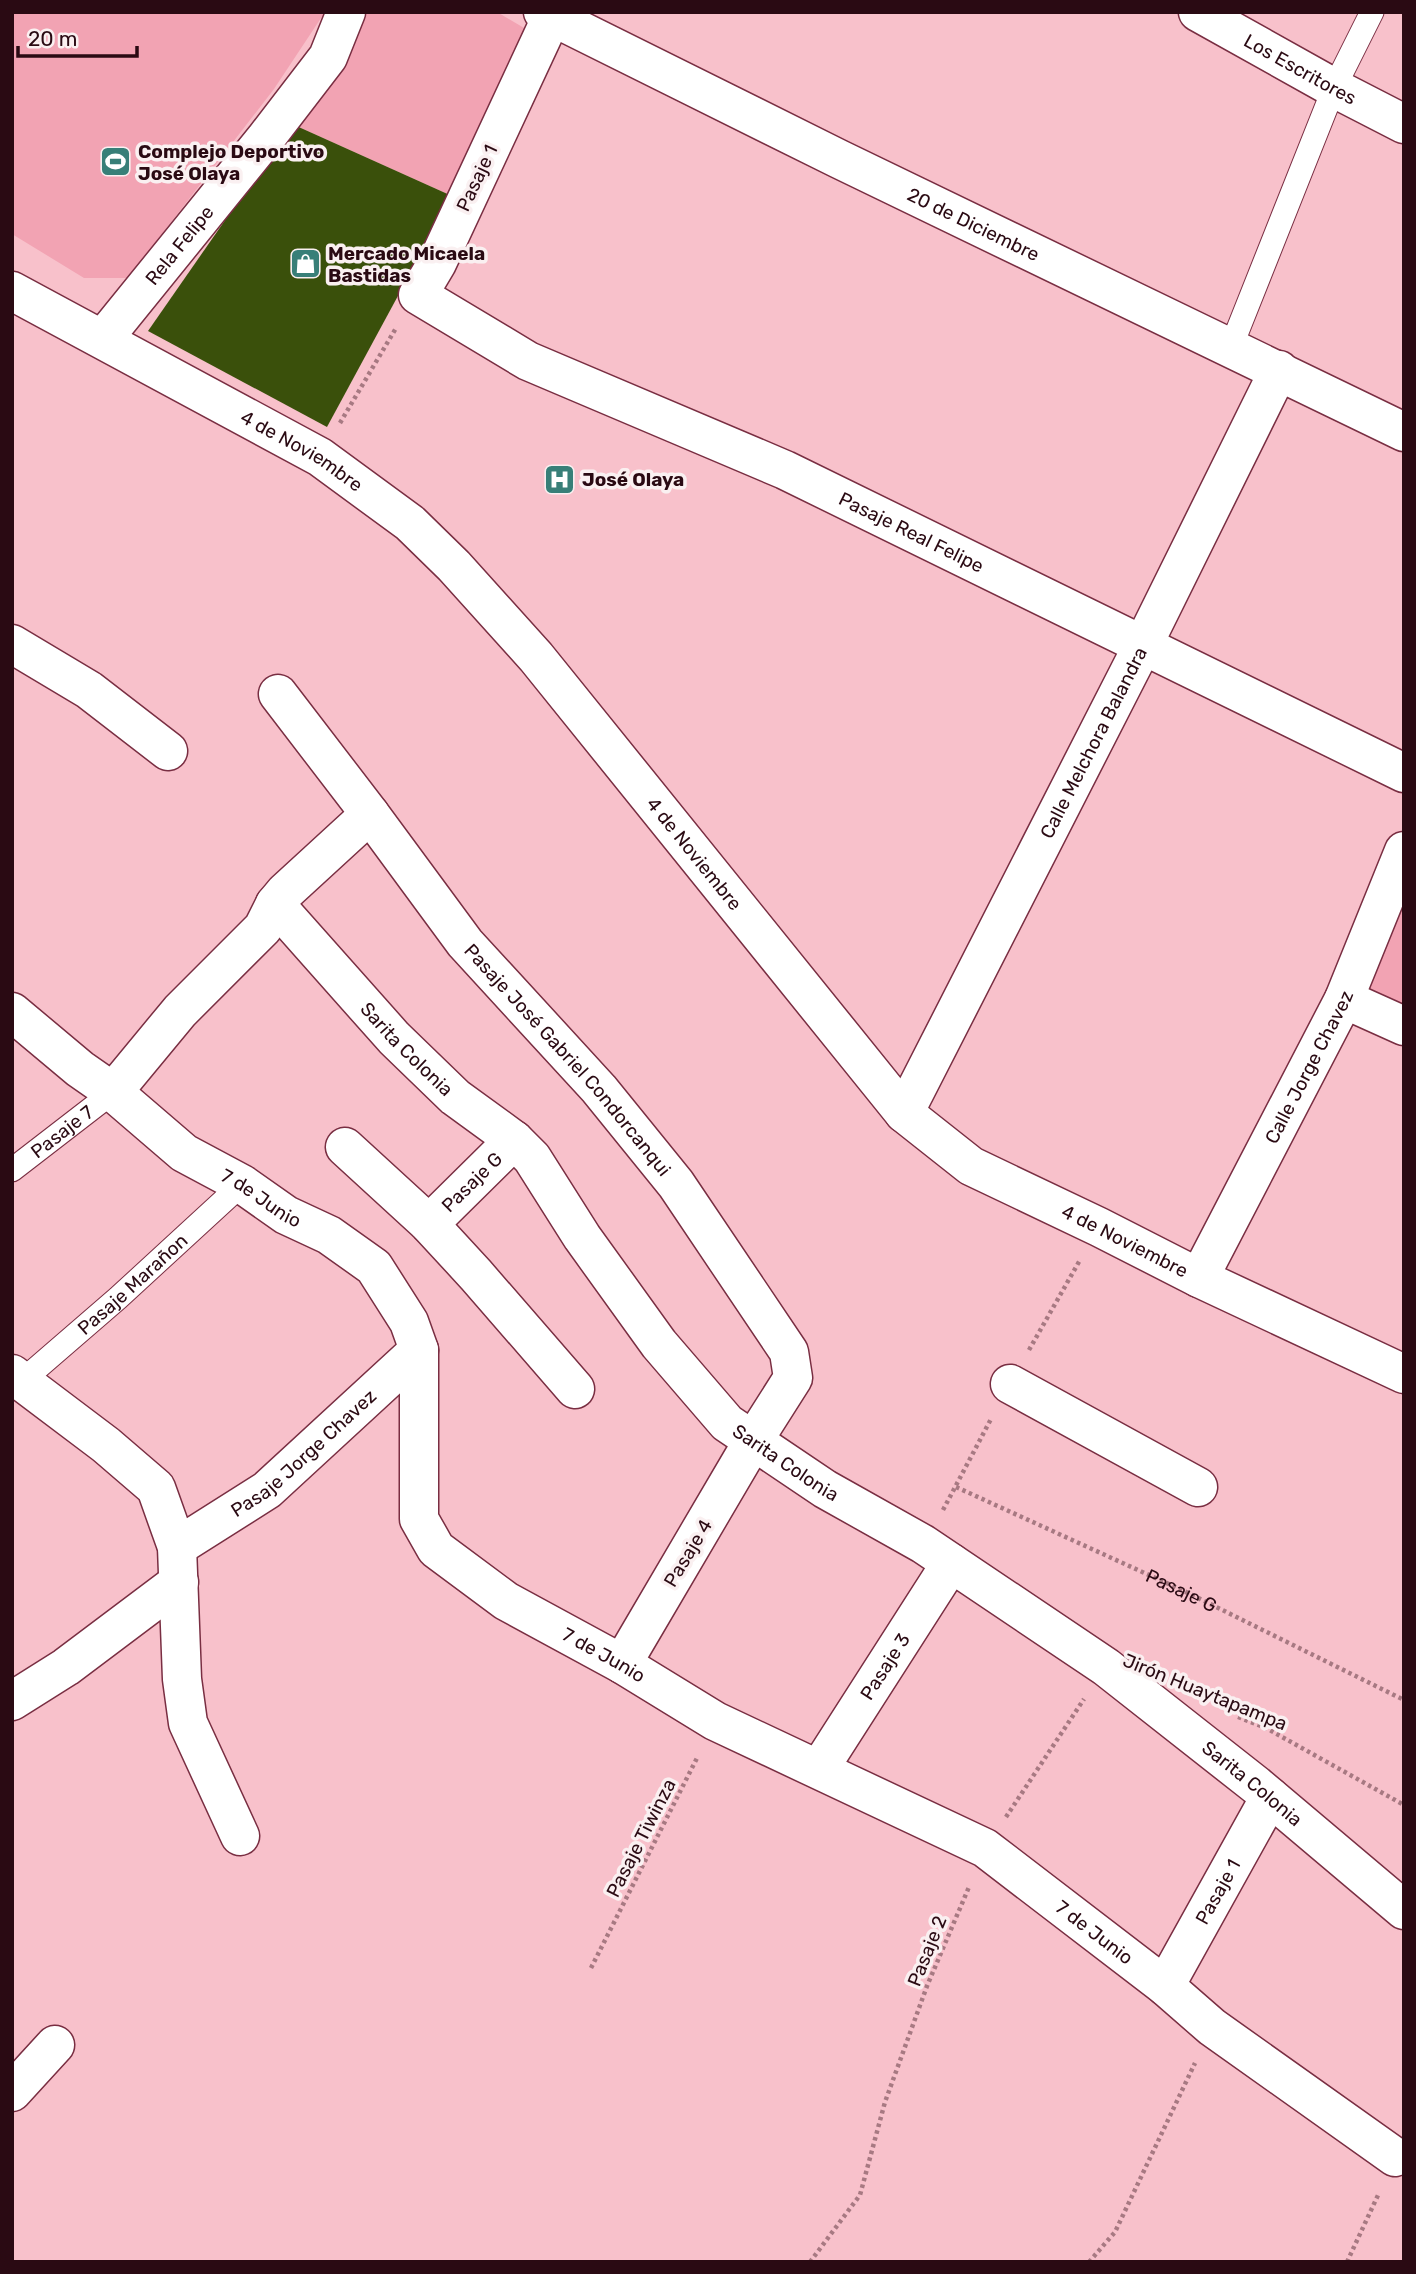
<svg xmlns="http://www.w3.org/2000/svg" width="1416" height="2274" viewBox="0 0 1416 2274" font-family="Rubik,sans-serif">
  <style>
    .green { fill: #f2a3b3 }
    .building { fill: #3a500b }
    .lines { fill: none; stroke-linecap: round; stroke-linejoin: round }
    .service-casing { stroke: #792e42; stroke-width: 25 }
    .minor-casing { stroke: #792e42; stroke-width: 41 }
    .tertiary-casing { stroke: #792e42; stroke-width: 41 }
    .path { stroke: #a77982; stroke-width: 4.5; stroke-dasharray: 3.5 3.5; stroke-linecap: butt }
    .service { stroke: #fff; stroke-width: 23 }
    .minor { stroke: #fff; stroke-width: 38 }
    .tertiary { stroke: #fff; stroke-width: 38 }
    .labels { text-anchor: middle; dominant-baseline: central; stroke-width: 7; stroke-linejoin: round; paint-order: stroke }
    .street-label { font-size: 19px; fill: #2a0a13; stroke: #faf0f1 }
    .poi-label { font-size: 19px; font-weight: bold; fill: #2a0a13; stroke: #faf0f1; text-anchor: start }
  </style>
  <rect width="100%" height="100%" fill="#f8c1cb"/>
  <path class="green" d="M 12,12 L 325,12 L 274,89 L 128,278 L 84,278 L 12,234 Z
    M 356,12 L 497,12 L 536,35 L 452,196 L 292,124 Z
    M 1404,884 L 1404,1013 L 1360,993 Z"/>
  <path class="building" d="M 292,124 L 452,196 L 327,427 L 148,331 Z"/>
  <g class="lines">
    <defs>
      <g id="service">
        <path d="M 1231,347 L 1334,88 L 1372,12"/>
        <path id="s2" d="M 12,1170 L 113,1092"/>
        <path id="s3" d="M 22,1381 L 118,1298 L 242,1184"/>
      </g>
      <g id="minor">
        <path id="s4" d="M 1198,12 L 1334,88 L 1404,124"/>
        <path id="s5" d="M 552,16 L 437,263 L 418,295 L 528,361 L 785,470 L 1404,773"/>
        <path id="s6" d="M 103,339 L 265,139 L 328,57 L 346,12"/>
        <path d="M 12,644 L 89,690 L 168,751"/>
        <path id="s7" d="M 278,694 L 370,814 L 465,943 L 599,1089 L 676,1184 L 789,1352 L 793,1378 L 753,1441 L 622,1664"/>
        <path id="s8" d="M 275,904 L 394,1038 L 455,1097 L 514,1140 L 532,1158 L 582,1237 L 659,1344 L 727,1423 L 825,1489 L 923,1544 L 1106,1667 L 1256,1785 L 1404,1910"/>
        <path d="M 1344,999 L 1404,1026"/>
        <path id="s9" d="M 12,1012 L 80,1069 L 113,1092 L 184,1153 L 242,1184 L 286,1215 L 329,1235 L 374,1267 L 409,1322 L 419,1350 L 419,1519 L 436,1549 L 506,1601 L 622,1664 L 715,1721 L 985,1848 L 1165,1986 L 1212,2027 L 1395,2157"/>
        <path d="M 113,1092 L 180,1011 L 263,928 L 275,904 L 285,892 L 370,814"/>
        <path id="s10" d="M 904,1113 L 1143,645 L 1279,370"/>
        <path d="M 345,1147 L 429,1224 L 476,1275 L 575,1389"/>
        <path id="s11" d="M 429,1224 L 514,1140"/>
        <path id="s12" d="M 1199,1278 L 1344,999 L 1404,851"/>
        <path d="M 12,1374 L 106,1445 L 156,1488 L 177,1547 L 182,1679 L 188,1723 L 240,1836"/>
        <path d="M 1010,1384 L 1198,1487"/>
        <path id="s13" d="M 177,1547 L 267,1490 L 419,1350"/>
        <path d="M 12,1701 L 66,1667 L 179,1582"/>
        <path id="s14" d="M 819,1769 L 951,1563"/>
        <path id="s15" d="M 1165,1986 L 1270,1797"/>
        <path d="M 12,2092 L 55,2045"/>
      </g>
      <g id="tertiary">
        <path id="s16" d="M 543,12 L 839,159 L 1404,432"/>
        <path id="s17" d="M 12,291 L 320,457 L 410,523 L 454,566 L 536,657 L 904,1113 L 971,1166 L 1099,1227 L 1199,1278 L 1404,1374"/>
      </g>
    </defs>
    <use href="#service" class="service-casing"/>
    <use href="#minor" class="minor-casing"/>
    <use href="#tertiary" class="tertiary-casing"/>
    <g class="path">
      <path d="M 340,423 L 396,328"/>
      <path d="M 1029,1350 L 1080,1260"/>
      <path id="s1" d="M 956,1487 L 1184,1591 L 1404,1700"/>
      <path d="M 943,1510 L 991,1419"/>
      <path d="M 1238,1717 L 1266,1728 L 1404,1805"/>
      <path d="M 1006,1817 L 1084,1699"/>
      <path d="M 591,1968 L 698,1756"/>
      <path d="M 810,2262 L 860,2195 L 885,2102 L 927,1986 L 969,1887"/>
      <path d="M 1089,2262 L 1115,2232 L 1195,2063"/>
      <path d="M 1347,2262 L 1379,2193"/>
    </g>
    <use href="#service" class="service"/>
    <use href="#minor" class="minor"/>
    <use href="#tertiary" class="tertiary"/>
  </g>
  <defs>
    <symbol id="stadium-square" viewBox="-11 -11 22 22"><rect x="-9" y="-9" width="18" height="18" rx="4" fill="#387f78" stroke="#faf0f1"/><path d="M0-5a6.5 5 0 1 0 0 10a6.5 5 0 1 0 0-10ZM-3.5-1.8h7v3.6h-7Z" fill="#fff"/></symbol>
    <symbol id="shop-square" viewBox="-11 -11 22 22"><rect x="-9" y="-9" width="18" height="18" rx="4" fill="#387f78" stroke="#faf0f1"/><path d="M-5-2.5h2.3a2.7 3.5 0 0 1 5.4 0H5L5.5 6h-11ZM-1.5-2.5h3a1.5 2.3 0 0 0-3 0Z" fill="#fff"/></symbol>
    <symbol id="hospital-square" viewBox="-11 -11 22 22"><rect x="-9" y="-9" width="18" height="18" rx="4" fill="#387f78" stroke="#faf0f1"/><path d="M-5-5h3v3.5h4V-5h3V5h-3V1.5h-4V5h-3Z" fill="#fff"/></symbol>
  </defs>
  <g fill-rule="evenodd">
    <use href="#stadium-square" x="98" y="144" width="35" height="35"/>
    <use href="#shop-square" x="288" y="246" width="35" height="35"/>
    <use href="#hospital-square" x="542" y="462" width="35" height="35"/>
  </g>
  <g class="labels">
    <g class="street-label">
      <text stroke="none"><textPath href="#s4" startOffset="117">Los Escritores</textPath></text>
      <text transform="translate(477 178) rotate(-65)">Pasaje 1</text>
      <text stroke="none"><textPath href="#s16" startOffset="480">20 de Diciembre</textPath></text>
      <text stroke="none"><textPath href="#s6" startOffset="121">Rela Felipe</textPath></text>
      <text stroke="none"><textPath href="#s17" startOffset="331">4 de Noviembre</textPath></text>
      <text stroke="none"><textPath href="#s5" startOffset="858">Pasaje Real Felipe</textPath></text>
      <text stroke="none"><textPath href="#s10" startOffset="416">Calle Melchora Balandra</textPath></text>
      <text stroke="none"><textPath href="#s17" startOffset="898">4 de Noviembre</textPath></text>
      <text stroke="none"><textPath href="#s8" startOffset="196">Sarita Colonia</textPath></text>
      <text stroke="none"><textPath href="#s7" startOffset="467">Pasaje José Gabriel Condorcanqui</textPath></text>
      <text stroke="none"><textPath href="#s12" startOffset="238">Calle Jorge Chavez</textPath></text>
      <text stroke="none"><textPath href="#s2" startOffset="63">Pasaje 7</textPath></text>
      <text stroke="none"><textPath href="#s11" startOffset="60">Pasaje G</textPath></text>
      <text stroke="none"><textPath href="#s9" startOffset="312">7 de Junio</textPath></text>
      <text stroke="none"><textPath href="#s17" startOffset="1488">4 de Noviembre</textPath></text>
      <text stroke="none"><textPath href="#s3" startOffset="147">Pasaje Marañon</textPath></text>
      <text stroke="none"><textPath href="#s13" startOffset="158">Pasaje Jorge Chavez</textPath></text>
      <text stroke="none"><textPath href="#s8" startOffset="763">Sarita Colonia</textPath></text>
      <text transform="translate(688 1553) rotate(-59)">Pasaje 4</text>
      <text stroke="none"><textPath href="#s1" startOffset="248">Pasaje G</textPath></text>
      <text stroke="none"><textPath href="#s9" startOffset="942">7 de Junio</textPath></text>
      <text stroke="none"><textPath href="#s14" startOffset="122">Pasaje 3</textPath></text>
      <text transform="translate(1205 1692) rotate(22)">Jirón Huaytapampa</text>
      <text stroke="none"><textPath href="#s8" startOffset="1330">Sarita Colonia</textPath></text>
      <text transform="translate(641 1838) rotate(-63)">Pasaje Tiwinza</text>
      <text stroke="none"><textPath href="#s15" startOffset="108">Pasaje 1</textPath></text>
      <text stroke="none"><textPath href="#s9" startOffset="1508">7 de Junio</textPath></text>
      <text transform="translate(927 1951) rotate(-68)">Pasaje 2</text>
    </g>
    <g class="poi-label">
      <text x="138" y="151">Complejo Deportivo<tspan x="138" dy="22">José Olaya</tspan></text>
      <text x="328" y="253">Mercado Micaela<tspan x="328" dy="22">Bastidas</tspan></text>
      <text x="582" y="479">José Olaya</text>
    </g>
  </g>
  <rect width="1416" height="2274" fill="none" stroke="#2a0a13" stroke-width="28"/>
  <path d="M18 46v10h119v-10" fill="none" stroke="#2a0a13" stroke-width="3.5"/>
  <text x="28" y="46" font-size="21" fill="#2a0a13" stroke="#faf0f1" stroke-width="5" paint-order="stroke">20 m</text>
</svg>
